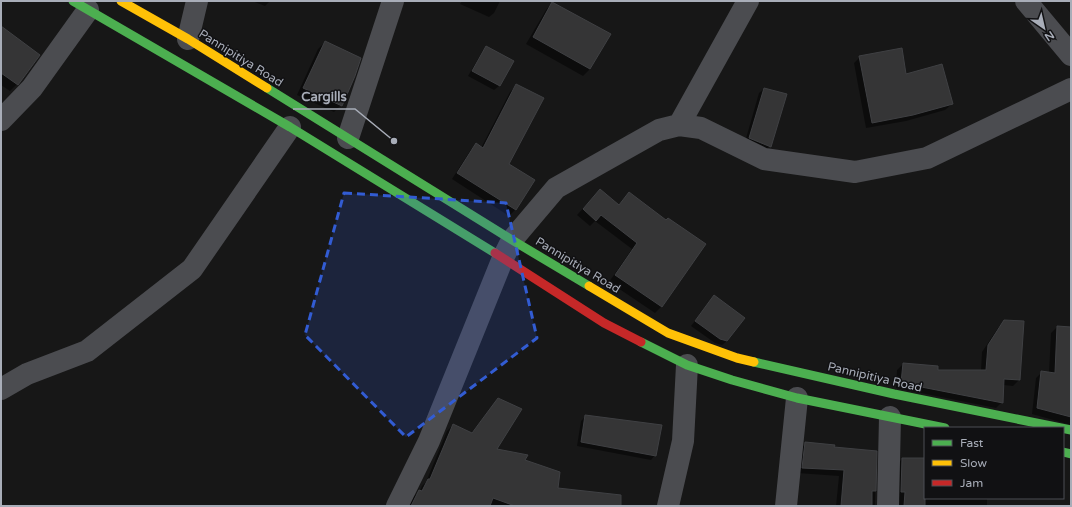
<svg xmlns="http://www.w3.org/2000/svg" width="1072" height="507" viewBox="0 0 1072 507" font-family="'Varela Round',sans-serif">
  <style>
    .shadow { fill: #0007 }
    .building { fill: #353536; stroke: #3f4043 }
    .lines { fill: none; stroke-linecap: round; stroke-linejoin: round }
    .street { stroke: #4b4c50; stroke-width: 22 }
    .fast { stroke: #4caf50; stroke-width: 9 }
    .slow { stroke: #ffc107; stroke-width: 9 }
    .jam { stroke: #c62828; stroke-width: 9 }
    .marked { fill: #325cd3; fill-opacity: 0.2; stroke: #325cd3; stroke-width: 3; stroke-dasharray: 8 5; stroke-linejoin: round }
    .labels { text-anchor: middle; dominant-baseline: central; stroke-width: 3; stroke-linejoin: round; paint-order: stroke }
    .street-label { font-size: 12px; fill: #a8adb8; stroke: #111113 }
    .leader { fill: none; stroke: #a8adb8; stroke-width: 1.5 }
    .callout-dot { fill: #a8adb8; stroke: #111113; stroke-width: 1.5 }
    .callout-label { font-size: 13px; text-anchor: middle; font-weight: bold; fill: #a8adb8; stroke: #111113; stroke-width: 3; stroke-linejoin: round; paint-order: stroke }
  </style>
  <rect width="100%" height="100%" fill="#171717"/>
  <path class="shadow" d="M 252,1 L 270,1 L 265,6 Z
    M 462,1 L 500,1 L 494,13 L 489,17 L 460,4 Z
    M 552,3 L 590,69 L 583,76 L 526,44 L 546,10 Z
    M 1,28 L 39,55 L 17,84 L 10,91 L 1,85 Z
    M 325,42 L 341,105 L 334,112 L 297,95 L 318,49 Z
    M 486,47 L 512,62 L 499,86 L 494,90 L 468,76 L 482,52 Z
    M 860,57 L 906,75 L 952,104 L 945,110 L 906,121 L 866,128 L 854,63 Z
    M 516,86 L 507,164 L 533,181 L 515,210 L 509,216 L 452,179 L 470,151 L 476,144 L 481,148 L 510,92 Z
    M 764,89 L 770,146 L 765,151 L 745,142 L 759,93 Z
    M 600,190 L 618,206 L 629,193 L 666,221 L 704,244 L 661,307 L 655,313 L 609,282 L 632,249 L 595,221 L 590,226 L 577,215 Z
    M 714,297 L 727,341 L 722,345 L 715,343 L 691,326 Z
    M 1005,321 L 1019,380 L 1013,386 L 1003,385 L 1002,402 L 996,408 L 896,388 L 897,370 L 903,364 L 937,371 L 981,371 L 982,352 L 998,328 Z
    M 1057,327 L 1071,328 L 1071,425 L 1032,414 L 1036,378 L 1042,372 L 1049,373 L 1051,333 Z
    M 499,399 L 496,450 L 523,461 L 557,489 L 614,506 L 494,506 L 489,504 L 489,506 L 409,506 L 413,497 L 420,491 L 422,486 L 426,482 L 447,431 L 453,425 L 471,433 Z
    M 586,416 L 655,455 L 651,460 L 577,446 L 581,421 Z
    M 805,444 L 833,448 L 876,452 L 875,506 L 836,506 L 839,476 L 797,473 L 800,449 Z
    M 902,459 L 925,459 L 925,498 L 987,498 L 987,506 L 895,506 L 896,465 Z"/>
  <path class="building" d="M 552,2 L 611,34 L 590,69 L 533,37 Z
    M 1,26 L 40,55 L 18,85 L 1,73 Z
    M 325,41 L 361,58 L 355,76 L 342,106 L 303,88 Z
    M 486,46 L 514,61 L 500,86 L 472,71 Z
    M 902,48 L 906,74 L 942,64 L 953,104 L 913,115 L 872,123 L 859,56 Z
    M 516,84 L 544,98 L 509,164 L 535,180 L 516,210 L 457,173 L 476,143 L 483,148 Z
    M 764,88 L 787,94 L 771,147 L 749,138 Z
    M 600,189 L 619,205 L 629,192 L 666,220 L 668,218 L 706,244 L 662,307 L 615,275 L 637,243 L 601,215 L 596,221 L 583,209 Z
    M 714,295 L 745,318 L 727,341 L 720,339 L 695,321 Z
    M 1004,320 L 1024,321 L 1020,380 L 1004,379 L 1003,403 L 901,383 L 903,363 L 938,366 L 938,370 L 986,370 L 988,345 Z
    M 1057,326 L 1071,327 L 1071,417 L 1037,408 L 1041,371 L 1055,373 Z
    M 498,398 L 522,409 L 497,449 L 528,455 L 525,460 L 560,472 L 558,488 L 621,495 L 621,506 L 515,506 L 493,498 L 490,506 L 411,506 L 419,490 L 422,491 L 428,479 L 430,479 L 453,424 L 472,433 Z
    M 585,415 L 662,425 L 656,456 L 581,442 Z
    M 805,442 L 835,445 L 834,447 L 877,451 L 876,491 L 872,491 L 872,506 L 841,506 L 844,470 L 802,468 Z
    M 902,458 L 925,458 L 925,506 L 904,506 L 905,492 L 901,492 Z"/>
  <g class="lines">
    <path class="street" d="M 1026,1 L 1071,55
      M 188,39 L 197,1
      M 1,120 L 32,88 L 88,10
      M 679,125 L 748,1
      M 348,138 L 393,1
      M 1,389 L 27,374 L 87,351 L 192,269 L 290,127
      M 397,506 L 429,441 L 503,258 L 512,240 L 556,188 L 659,130 L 679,125 L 701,128 L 764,159 L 855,172 L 927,158 L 1071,89
      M 668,506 L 683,441 L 687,365
      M 786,506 L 797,398
      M 888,506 L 890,417"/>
    <path class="fast" d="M 73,1 L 290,127 L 495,253
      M 267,88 L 512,240 L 589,286
      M 641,342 L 687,365 L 732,380 L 797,398 L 945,428
      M 754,362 L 894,394 L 1071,430
      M 1063,452 L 1071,454"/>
    <path class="slow" d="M 121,1 L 188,39 L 267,88
      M 589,286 L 668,333 L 737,358 L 754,362"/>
    <path class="jam" d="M 495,253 L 604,323 L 641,342"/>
  </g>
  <path class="marked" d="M 344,193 L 506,203 L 537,338 L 406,437 L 305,335 Z"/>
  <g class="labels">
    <g class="street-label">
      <text transform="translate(241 58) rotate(32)">Pannipitiya Road</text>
      <text transform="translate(578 265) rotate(31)">Pannipitiya Road</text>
      <text transform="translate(875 377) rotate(13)">Pannipitiya Road</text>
    </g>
  </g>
  <path class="leader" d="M394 141L355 109H293"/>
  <circle class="callout-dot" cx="394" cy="141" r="4"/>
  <g class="callout-label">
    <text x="324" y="101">Cargills</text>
  </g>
  <rect width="1072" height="507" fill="none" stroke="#a8adb8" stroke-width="4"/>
  <rect x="924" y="427" width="140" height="72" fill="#111113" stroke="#4d4f55"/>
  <rect x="932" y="440" width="20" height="6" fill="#4caf50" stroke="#4d4f55"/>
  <text x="960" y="447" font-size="12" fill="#a8adb8">Fast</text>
  <rect x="932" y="460" width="20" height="6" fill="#ffc107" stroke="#4d4f55"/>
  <text x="960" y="467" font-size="12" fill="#a8adb8">Slow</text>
  <rect x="932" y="480" width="20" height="6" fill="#c62828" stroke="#4d4f55"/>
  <text x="960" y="487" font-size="12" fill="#a8adb8">Jam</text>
  <g transform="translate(1044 28) rotate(146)" stroke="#111113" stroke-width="3" paint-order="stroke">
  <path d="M0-3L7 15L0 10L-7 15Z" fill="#a8adb8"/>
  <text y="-6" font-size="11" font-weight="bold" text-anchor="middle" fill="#a8adb8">N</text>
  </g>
</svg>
